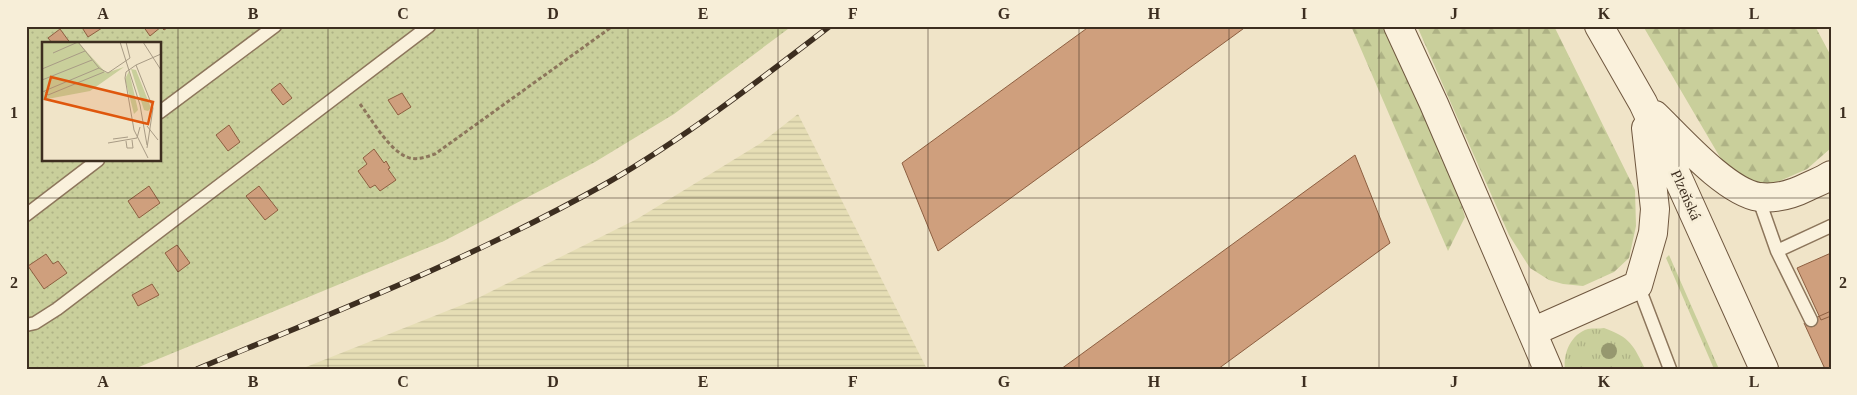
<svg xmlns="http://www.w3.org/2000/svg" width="1857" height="395" viewBox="0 0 1857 395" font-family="Georgia,serif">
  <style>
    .farmland { fill: url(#farmland-rules) }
    .grass { fill: url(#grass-tufts) }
    .forest { fill: url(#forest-firs) }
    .garden { fill: url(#garden-dots); fill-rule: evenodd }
    .building { fill: #cf9f7d; stroke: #8d5f41 }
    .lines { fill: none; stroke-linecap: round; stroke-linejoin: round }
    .lane-casing { stroke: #8d765c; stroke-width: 15 }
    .secondary-casing { stroke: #6f573f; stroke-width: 30 }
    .path { stroke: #8d765c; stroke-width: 3; stroke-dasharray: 4 2.5; stroke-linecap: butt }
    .lane { stroke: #faf1dc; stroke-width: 12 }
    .secondary { stroke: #faf1dc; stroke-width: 28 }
    .rail-casing { stroke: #3d2e20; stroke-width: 5.5 }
    .rail { stroke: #f7eed8; stroke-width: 4; stroke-dasharray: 11; stroke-linecap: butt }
    .tree { fill: #96986f }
    .grid { fill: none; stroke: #3d2e20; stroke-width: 1; stroke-opacity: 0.55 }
    .labels { text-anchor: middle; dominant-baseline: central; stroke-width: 5; stroke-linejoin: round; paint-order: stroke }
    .street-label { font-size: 15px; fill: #3d2e20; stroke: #f7eed8 }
    .inset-road { fill: none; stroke: #a89b85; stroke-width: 1 }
    .view { fill: #df570d; fill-opacity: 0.15; stroke: #df570d; stroke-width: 2.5 }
    .inset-edge { fill: none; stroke: #3d2e20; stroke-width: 2.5 }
    .neatline { fill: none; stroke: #3d2e20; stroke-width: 2 }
    .grid-label { font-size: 16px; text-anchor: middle; font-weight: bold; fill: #3d2e20 }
  </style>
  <defs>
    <pattern id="farmland-rules" width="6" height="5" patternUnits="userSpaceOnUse" patternTransform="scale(1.25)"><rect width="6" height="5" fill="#e6deb5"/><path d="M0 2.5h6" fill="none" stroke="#c6bf9b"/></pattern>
    <pattern id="grass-tufts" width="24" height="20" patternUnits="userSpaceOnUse" patternTransform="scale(1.25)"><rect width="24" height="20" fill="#c9cf9b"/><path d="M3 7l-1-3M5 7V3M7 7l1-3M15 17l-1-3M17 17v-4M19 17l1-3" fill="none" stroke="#aeb285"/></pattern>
    <pattern id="forest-firs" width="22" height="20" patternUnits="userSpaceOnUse" patternTransform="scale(1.25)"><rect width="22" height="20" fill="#c9cf9b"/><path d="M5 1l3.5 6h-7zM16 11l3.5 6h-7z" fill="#aeb285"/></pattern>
    <pattern id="garden-dots" width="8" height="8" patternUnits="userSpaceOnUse" patternTransform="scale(1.25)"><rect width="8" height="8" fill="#c9cf9b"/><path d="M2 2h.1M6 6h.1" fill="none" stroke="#aeb285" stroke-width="1.8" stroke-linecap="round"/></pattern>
  </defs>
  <rect width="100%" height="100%" fill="#f0e4c8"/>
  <path class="farmland" d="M 798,114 L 927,369 L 301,369 L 472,301 L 637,219 L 761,143 Z"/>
  <path class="grass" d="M 1669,255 L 1719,369 L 1714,369 L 1666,258 Z
    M 1604,328 C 1630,337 1634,346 1645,369 L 1565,369 C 1563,353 1571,334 1588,329 C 1593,328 1599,329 1604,328 Z"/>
  <path class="forest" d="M 1351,26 L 1386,26 L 1454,180 L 1465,217 L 1448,251 Z
    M 1417,26 L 1554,26 L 1635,190 L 1636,226 L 1629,258 L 1614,272 L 1583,286 L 1563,284 L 1549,280 L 1530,268 L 1509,235 Z
    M 1643,26 L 1815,26 L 1831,56 L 1831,148 L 1807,169 L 1766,187 L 1731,176 Z"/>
  <path class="garden" d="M 26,26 L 792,26 L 674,114 L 595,162 L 444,241 L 134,369 L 26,369 ZM 44,44 L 160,44 L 160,160 L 44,160 Z"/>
  <path class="building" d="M 81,26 L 101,26 L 102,28 L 88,37 Z
    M 143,26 L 170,26 L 164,30 L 161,27 L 150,36 Z
    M 1090,26 L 1247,26 L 938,251 L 902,163 Z
    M 60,29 L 71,44 L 53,44 L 48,38 Z
    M 280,83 L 292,98 L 283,105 L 271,90 Z
    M 402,93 L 411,107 L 398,115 L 388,100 Z
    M 229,125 L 240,142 L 228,151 L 216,135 Z
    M 374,149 L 384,163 L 386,161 L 390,168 L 388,169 L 396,180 L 380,191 L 375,185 L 370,188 L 358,171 L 367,164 L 363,158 Z
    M 1355,155 L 1390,243 L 1218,369 L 1061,369 Z
    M 149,186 L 160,203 L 139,218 L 128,201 Z
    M 259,186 L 278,210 L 265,220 L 246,196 Z
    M 177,245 L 190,263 L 178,272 L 165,253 Z
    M 1831,253 L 1831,316 L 1821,320 L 1797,268 Z
    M 46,254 L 53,264 L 58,261 L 67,273 L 44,289 L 28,266 Z
    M 152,284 L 159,295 L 138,306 L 132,295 Z
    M 1831,311 L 1831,369 L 1825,369 L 1804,323 Z"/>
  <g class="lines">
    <defs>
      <path id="lane" d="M 160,112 L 275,26
        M 1758,197 L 1777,251 L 1811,320
        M 26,215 L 98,160
        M 1777,251 L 1831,226
        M 1638,285 L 1670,369
        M 26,325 L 35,323 L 57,309 L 429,26"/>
      <path id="secondary" d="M 1398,26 L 1434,104 L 1548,369
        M 1599,26 L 1643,103 L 1677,176 L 1764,369
        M 1655,115 C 1679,138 1726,192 1759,197 C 1775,199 1793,194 1807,187 C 1815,183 1824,180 1831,175
        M 1532,332 L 1638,285 L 1653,233 L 1655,209 L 1646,128"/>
    </defs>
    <use href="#lane" class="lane-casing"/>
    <use href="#secondary" class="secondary-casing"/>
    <path class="path" d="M 360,104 C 372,120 389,150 407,157 C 416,161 426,157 435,154 L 613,26"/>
    <use href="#lane" class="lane"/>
    <use href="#secondary" class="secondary"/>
    <defs>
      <path id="rail" d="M 197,369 C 335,312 476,257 607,183 C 686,137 757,82 830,26"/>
    </defs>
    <use href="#rail" class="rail-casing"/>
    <use href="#rail" class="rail"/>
  </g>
  <circle class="tree" cx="1609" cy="351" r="8"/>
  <path class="grid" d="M 178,26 L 178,369M 328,26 L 328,369M 478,26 L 478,369M 628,26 L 628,369M 778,26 L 778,369M 928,26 L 928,369M 1079,26 L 1079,369M 1229,26 L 1229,369M 1379,26 L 1379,369M 1529,26 L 1529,369M 1679,26 L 1679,369M 26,198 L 1831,198"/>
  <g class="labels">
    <g class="street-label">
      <text transform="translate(1686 195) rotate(66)">Plzeňská</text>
    </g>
  </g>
  <g transform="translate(42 42)">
    <rect width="119" height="119" fill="#f0e4c8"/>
    <path d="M 89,27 L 94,28 L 109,66 L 106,69 L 102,68 ZM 87,29 L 96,68 L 92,72 L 83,37 Z" fill="#c9cf9b"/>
    <path d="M 0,0 L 36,0 L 64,31 L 82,25 L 48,49 L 0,58 Z" fill="#c9cf9b"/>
    <path class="inset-road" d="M 36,0 L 57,26 L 66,31 L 88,16 L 84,0M 78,0 L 98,63 L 105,103M 101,0 L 119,28M 11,11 L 36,0M 94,23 L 119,12M 0,27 L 43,9M 0,38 L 50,18M 2,49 L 6,53 L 62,30M 0,50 L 57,26M 105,84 L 116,98M 71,97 L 86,95M 84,99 L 85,106 L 91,106 L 90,98M 66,101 L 95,96 L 98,85M 105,106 L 111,66 L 94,23 L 84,30 L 83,36 L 92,88 L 106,116"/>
    <path class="view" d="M 9,35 L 111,60 L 106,82 L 3,57 Z"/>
    <rect width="119" height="119" class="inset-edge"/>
  </g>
  <rect width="1857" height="395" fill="none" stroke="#f7eed8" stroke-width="55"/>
  <rect x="28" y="28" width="1802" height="340" class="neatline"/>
  <g class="grid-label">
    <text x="103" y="19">A</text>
    <text x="253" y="19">B</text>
    <text x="403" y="19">C</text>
    <text x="553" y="19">D</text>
    <text x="703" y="19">E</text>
    <text x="853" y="19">F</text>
    <text x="1004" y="19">G</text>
    <text x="1154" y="19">H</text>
    <text x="1304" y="19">I</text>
    <text x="1454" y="19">J</text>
    <text x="1604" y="19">K</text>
    <text x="1754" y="19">L</text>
    <text x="14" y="118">1</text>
    <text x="1843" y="118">1</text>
    <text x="14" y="288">2</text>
    <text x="1843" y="288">2</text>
    <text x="103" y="387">A</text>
    <text x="253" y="387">B</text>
    <text x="403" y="387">C</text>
    <text x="553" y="387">D</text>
    <text x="703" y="387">E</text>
    <text x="853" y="387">F</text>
    <text x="1004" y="387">G</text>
    <text x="1154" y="387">H</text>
    <text x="1304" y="387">I</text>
    <text x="1454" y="387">J</text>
    <text x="1604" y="387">K</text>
    <text x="1754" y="387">L</text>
  </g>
</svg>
